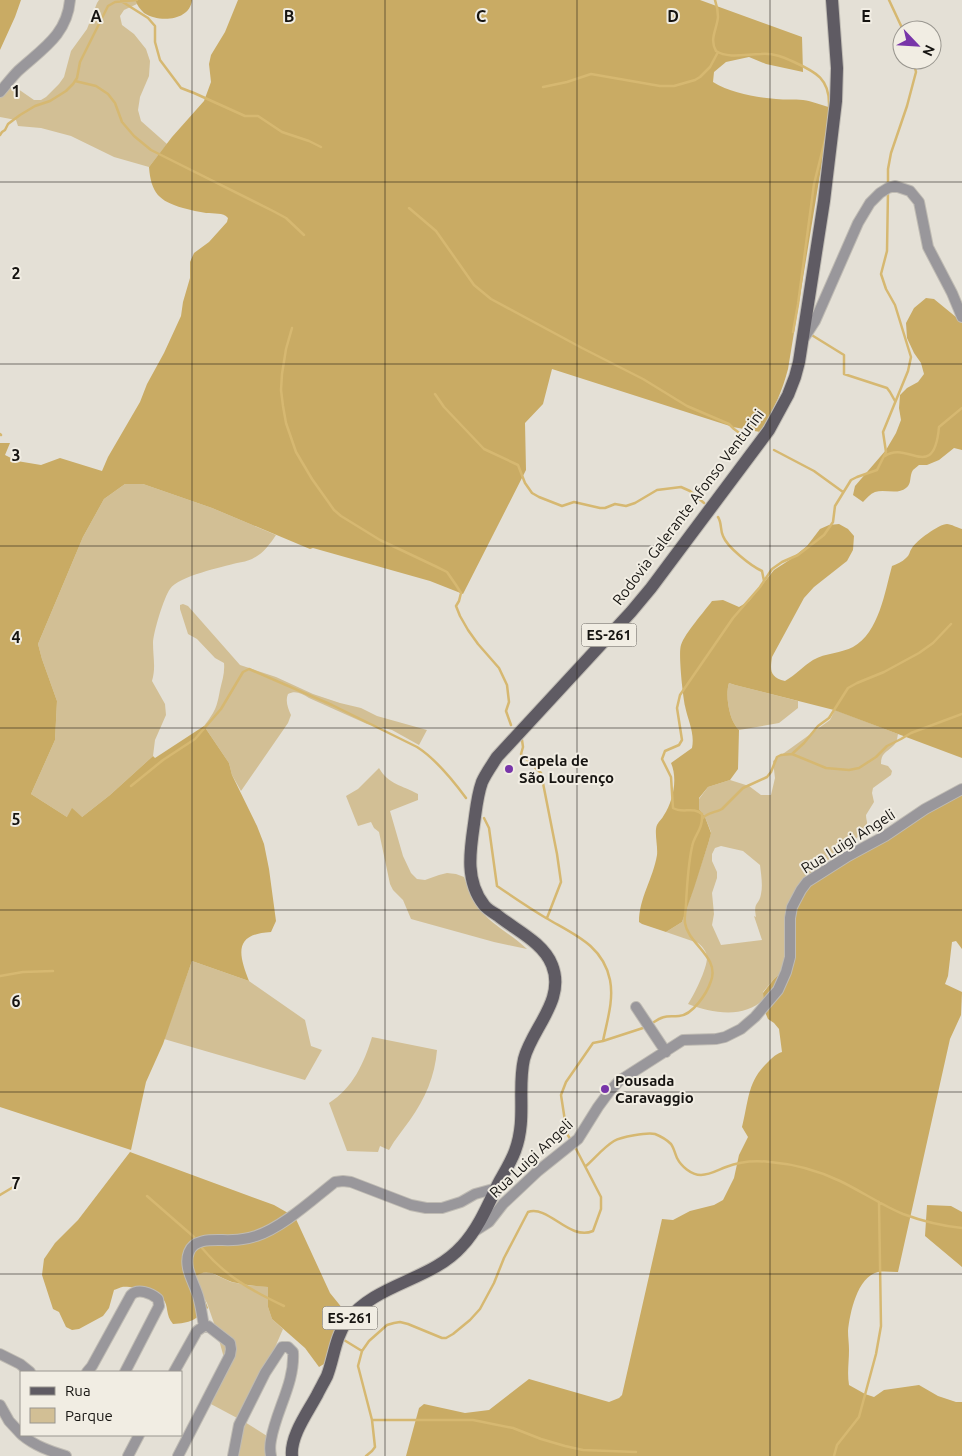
<svg xmlns="http://www.w3.org/2000/svg" width="962" height="1456" viewBox="0 0 962 1456" font-family="Ubuntu,sans-serif">
  <style>
    .green { fill: #d2bf95; fill-rule: evenodd }
    .forest { fill: #c9ab64 }
    .lines { fill: none; stroke-linecap: round; stroke-linejoin: round }
    .stream { stroke: #d6b871; stroke-width: 2.5 }
    .minor-casing { stroke: #bfbbb3; stroke-width: 12 }
    .major-casing { stroke: #bfbbb3; stroke-width: 14 }
    .minor { stroke: #99979b; stroke-width: 10 }
    .major { stroke: #5f5b63; stroke-width: 12 }
    .grid { fill: none; stroke: #161411; stroke-width: 1; stroke-opacity: 0.55 }
    .poi-dot { fill: #7835a9; stroke: #f1ede3; stroke-width: 2 }
    .labels { text-anchor: middle; dominant-baseline: central; stroke-width: 4; stroke-linejoin: round; paint-order: stroke }
    .shield { fill: #f1ede3; stroke: #585550; stroke-width: 1 }
    .shield-label { font-size: 14px; font-weight: bold; fill: #161411 }
    .street-label { font-size: 15px; fill: #161411; stroke: #f1ede3 }
    .poi-label { font-size: 15px; font-weight: bold; fill: #161411; stroke: #f1ede3; text-anchor: start }
    .grid-label { font-size: 16px; text-anchor: middle; font-weight: bold; fill: #161411; stroke: #f1ede3; stroke-width: 4; stroke-linejoin: round; paint-order: stroke }
  </style>
  <rect width="100%" height="100%" fill="#e4e0d6"/>
  <path class="green" d="M 99,0 L 135,0 L 137,4 L 124,10 L 120,16 L 122,25 L 134,34 L 146,49 L 150,61 L 149,76 L 140,97 L 138,110 L 141,121 L 167,144 L 149,167 L 114,157 L 71,136 L 41,128 L 18,126 L 16,120 L 0,117 L 0,91 L 8,82 L 34,100 L 41,100 L 46,97 L 59,84 L 64,77 L 71,51 L 87,29 L 97,3 Z
    M 125,484 L 143,484 L 212,508 L 276,535 C 270,544 263,554 252,559 C 248,561 242,562 237,563 C 222,567 179,576 170,589 C 164,597 153,633 153,643 C 153,657 156,668 152,681 L 165,704 L 166,715 L 155,740 L 153,756 L 110,795 L 82,817 L 67,817 L 31,794 L 55,740 L 57,701 L 42,659 L 38,644 L 83,537 L 104,499 Z
    M 183,604 L 188,606 L 240,665 L 276,677 L 313,694 L 340,703 L 361,708 L 377,716 L 427,730 L 419,745 L 392,730 L 367,724 L 309,698 C 302,694 296,690 288,694 C 285,701 288,708 291,715 L 288,723 L 241,791 L 232,775 L 229,763 L 204,726 C 215,712 217,707 220,690 C 222,681 225,673 224,663 L 215,658 L 197,639 L 188,634 L 180,609 L 180,605 Z
    M 729,683 L 735,685 L 798,701 L 798,708 L 779,723 L 739,730 C 729,721 725,695 729,683 Z
    M 835,710 L 898,734 C 897,739 897,743 893,746 C 886,753 881,753 881,764 L 888,766 L 892,771 L 891,775 L 873,788 L 872,793 L 874,802 L 866,815 C 866,818 867,821 867,823 C 866,837 838,849 830,858 C 817,872 804,902 795,920 L 795,927 L 791,934 L 786,968 L 774,979 L 763,992 L 764,999 C 744,1019 712,1013 688,1004 C 694,995 708,967 707,956 C 706,951 702,946 698,943 L 666,932 L 682,922 L 709,841 L 711,832 L 705,817 L 699,809 L 699,799 L 708,787 L 730,780 L 749,786 L 761,795 L 771,795 L 775,778 L 773,761 L 830,720 ZM 721,846 L 743,851 L 760,865 C 761,874 763,885 761,894 C 759,906 753,901 756,917 L 754,916 L 762,940 L 721,945 L 712,925 L 714,914 L 712,893 L 717,878 L 717,872 L 712,861 L 712,854 L 715,848 Z
    M 379,768 C 389,785 402,785 418,794 L 418,800 L 390,811 L 403,856 L 411,873 L 417,879 L 425,880 L 439,875 L 447,873 L 456,874 L 464,877 C 468,887 470,897 477,906 C 490,924 511,934 527,949 L 494,942 L 411,919 L 403,900 L 393,890 L 390,884 L 379,832 L 374,828 L 371,822 L 358,826 L 346,796 L 358,789 Z
    M 192,961 L 249,981 L 305,1020 L 311,1046 L 322,1050 L 305,1080 L 164,1039 Z
    M 372,1037 L 437,1050 C 435,1076 425,1099 410,1120 C 403,1130 395,1139 389,1150 L 380,1146 L 378,1152 L 347,1151 L 329,1103 C 353,1088 364,1063 372,1037 Z
    M 209,1272 L 231,1282 L 246,1285 L 268,1287 L 268,1307 L 272,1319 L 283,1329 L 270,1359 L 240,1419 L 267,1436 L 267,1456 L 229,1456 L 239,1419 L 209,1403 L 224,1358 L 216,1329 L 207,1303 L 193,1278 L 199,1273 Z"/>
  <path class="forest" d="M 0,0 L 21,0 L 15,17 L 0,50 Z
    M 135,0 L 192,0 C 190,21 159,23 144,13 C 140,9 137,5 135,0 Z
    M 238,0 L 700,0 L 802,37 L 803,72 L 766,64 L 749,57 L 726,62 L 714,72 L 713,82 C 731,93 754,97 776,99 C 785,100 794,99 803,100 C 812,101 821,105 829,107 L 827,132 L 788,369 C 782,392 773,412 760,432 L 733,427 L 552,369 L 543,404 L 525,423 L 526,470 L 463,594 L 430,581 L 313,548 L 310,549 L 212,508 L 143,484 L 125,484 L 104,499 L 83,537 L 38,644 L 42,659 L 57,701 L 55,740 L 31,794 L 67,817 L 72,808 L 82,817 L 110,795 L 153,756 L 155,758 L 204,726 L 229,763 L 232,775 L 257,826 L 264,844 L 269,869 L 276,921 L 271,932 C 234,934 238,953 249,981 L 192,961 L 163,1044 L 146,1082 L 131,1150 L 0,1107 L 0,443 L 10,443 L 5,455 L 17,461 L 41,465 L 60,458 L 102,471 L 108,457 L 140,402 L 147,384 L 164,353 L 181,316 L 183,302 L 190,278 L 190,262 L 194,253 L 209,242 L 227,222 L 228,218 C 223,212 214,214 206,213 C 199,212 191,210 183,208 C 159,201 151,193 149,167 L 172,137 L 204,101 L 211,82 L 209,64 L 211,55 L 225,32 Z
    M 926,298 L 934,299 L 962,322 L 962,450 L 954,448 L 939,460 L 927,465 L 919,465 C 917,467 915,468 913,470 C 909,476 912,484 906,488 C 898,495 885,489 875,492 C 870,494 867,498 863,502 L 853,495 L 855,486 L 886,450 L 896,433 L 901,420 L 899,408 L 900,395 L 907,388 L 918,382 L 924,374 L 921,363 L 914,353 L 907,338 L 906,323 L 914,308 Z
    M 839,524 L 848,529 L 854,536 L 853,550 L 847,561 L 814,587 L 804,598 L 772,657 C 770,671 770,677 785,681 C 796,675 803,666 813,660 C 825,653 842,653 853,647 C 879,633 885,591 892,566 C 897,564 902,562 906,558 C 910,555 909,552 912,548 C 916,541 939,524 947,524 C 951,524 958,528 962,529 L 962,758 L 834,710 L 735,685 L 729,683 C 725,695 729,721 739,730 L 738,769 L 730,780 L 708,787 L 699,798 L 699,809 L 705,817 L 711,833 L 709,841 L 694,888 L 682,922 L 666,932 L 642,924 L 639,922 C 639,898 653,879 657,855 C 658,846 654,832 657,825 C 659,821 662,819 664,815 C 673,801 678,779 671,763 L 692,748 C 695,733 688,721 685,706 C 683,697 678,653 681,645 C 685,633 704,612 712,601 L 723,600 L 739,607 L 749,601 L 774,570 L 791,559 L 807,546 L 820,529 L 829,525 Z
    M 962,786 L 962,949 L 956,941 L 952,942 L 948,976 L 945,984 L 962,992 L 961,1015 L 950,1039 L 898,1272 C 891,1272 884,1271 878,1272 C 857,1277 850,1313 848,1331 C 848,1337 849,1344 849,1350 C 849,1362 847,1373 849,1385 L 865,1394 L 874,1397 L 884,1390 L 919,1385 L 938,1396 L 956,1402 L 962,1402 L 962,1456 L 406,1456 L 419,1408 L 424,1404 L 465,1413 L 489,1410 L 529,1379 L 609,1402 L 619,1398 L 622,1395 L 662,1219 L 673,1220 L 690,1211 L 714,1205 L 723,1200 L 734,1178 L 739,1155 L 748,1137 L 742,1127 C 749,1100 747,1081 769,1061 C 773,1057 776,1054 782,1052 L 779,1029 L 774,1023 L 768,1019 L 765,1012 L 763,993 L 774,979 L 786,968 L 791,934 L 795,927 L 795,912 L 806,886 Z
    M 130,1152 L 274,1205 L 295,1217 L 330,1293 L 347,1314 L 324,1364 L 319,1367 L 305,1348 L 272,1319 L 268,1307 L 268,1287 C 256,1286 244,1285 232,1282 C 217,1277 208,1266 193,1278 L 203,1295 L 208,1308 C 196,1320 190,1323 173,1324 C 165,1315 169,1305 163,1299 C 157,1291 132,1286 122,1287 C 121,1287 115,1290 114,1290 L 109,1308 L 103,1316 L 79,1329 L 72,1330 L 66,1327 L 59,1312 L 53,1309 L 42,1275 L 44,1259 L 55,1243 L 78,1220 Z
    M 927,1205 L 951,1206 L 962,1212 L 962,1267 L 925,1236 Z"/>
  <g class="lines">
    <path class="stream" d="M 715,0 C 717,6 718,11 718,17 C 717,29 709,39 716,51 C 729,59 746,54 761,54 C 774,53 783,57 794,62 C 816,72 830,79 829,106
      M 889,0 L 903,30
      M 121,1 L 148,18 L 155,26 L 155,42 L 160,60 L 181,88 L 194,93 L 245,116 L 258,116 L 282,132 L 309,141 L 321,147
      M 75,81 L 96,86 L 108,94 L 115,103 L 122,122 L 134,136 L 151,150 L 273,211 L 286,218 L 304,235
      M 543,87 L 567,82 L 591,74 L 660,86 L 674,86 L 695,80 L 700,77 L 710,67 L 718,52
      M 0,135 L 2,132 L 5,130 L 8,124 L 20,115 L 35,106 L 50,101 L 66,91 L 73,84 L 77,78 L 80,62 L 108,6 L 115,2 L 137,0
      M 888,186 L 888,169 L 891,153 L 907,106 L 916,72 L 913,60
      M 409,208 L 436,231 L 474,285 L 491,299 L 582,348 L 643,379 L 687,406 L 729,424 L 734,429 L 745,437
      M 292,328 L 286,349 L 282,374 L 281,390 L 283,406 L 286,423 L 296,452 L 312,479 L 334,510 L 341,516 L 380,540 L 437,567 L 447,572 L 456,585 L 461,593 L 459,601 L 456,606 L 460,616 L 468,630 L 478,644 L 499,668 L 507,685 L 509,702 L 506,711 L 511,725
      M 793,332 L 798,304 L 814,184 L 826,136
      M 810,334 L 844,355 L 844,374 L 887,388 L 890,392 L 895,401
      M 435,394 L 444,407 L 484,449 L 518,465 L 525,483 L 532,493 L 539,497 L 562,506 L 574,502 L 600,508 L 605,508 L 615,504 L 626,506 L 635,503 L 657,490 L 681,487 L 690,491 L 704,503
      M 0,434 L 1,435
      M 774,450 L 814,471 L 843,492
      M 885,456 C 907,440 934,483 939,427 L 962,408
      M 718,517 C 722,523 720,530 723,536 C 727,547 751,566 762,571 L 764,581
      M 522,740 L 523,747 L 521,754 L 541,773 L 557,854 L 561,882 L 547,918
      M 792,754 L 804,743 L 818,726 L 829,718 L 848,688 L 857,683 L 884,672 L 919,653 L 933,643 L 951,624
      M 131,786 L 163,760 L 195,739 L 221,709 L 243,672 L 249,669 L 332,705 L 417,747 C 436,759 452,779 466,798
      M 484,818 L 489,828 L 497,886 C 513,897 529,908 546,918 C 573,934 603,945 610,980 C 614,1000 607,1021 603,1041
      M 703,818 C 708,812 715,813 722,809 L 743,788 L 767,777 L 771,772 L 777,757 L 781,755 L 792,754 L 826,768 L 849,770 L 859,768 L 876,757 L 887,746 L 901,739 L 911,733 L 962,714
      M 0,976 L 23,972 L 53,971
      M 654,1022 C 664,1015 667,1017 679,1016 C 693,1015 707,993 711,981 C 720,957 688,944 685,923 C 684,917 686,910 686,904 C 687,885 688,865 692,847 C 694,834 703,831 702,814 C 693,806 683,814 673,808 L 671,777 L 662,759 L 665,751 L 679,745 L 682,740 L 677,708 L 680,695 L 733,618 L 760,587 L 772,569 L 782,562 L 798,555 L 824,535 L 833,522 L 835,506 L 851,480 L 857,477 L 877,470 L 886,452 L 883,432 L 908,371 L 911,357 L 895,305 L 886,289 L 881,274 L 887,251 L 888,191
      M 571,1140 L 567,1134 L 561,1095 L 566,1082 L 593,1043 L 603,1041 L 643,1028
      M 586,1166 C 595,1158 604,1147 614,1141 C 621,1137 647,1132 655,1134 C 660,1136 667,1140 671,1144 C 674,1148 675,1154 677,1158 C 681,1166 691,1175 701,1175 C 710,1175 718,1170 726,1167 C 741,1161 754,1160 770,1162 C 794,1164 819,1171 840,1181 C 861,1191 881,1205 903,1214 C 922,1221 942,1226 962,1228
      M 0,1195 L 15,1186
      M 147,1196 L 194,1237
      M 202,1248 C 225,1276 252,1291 284,1306
      M 344,1340 L 362,1351
      M 372,1420 L 473,1420 L 513,1428 L 541,1439 L 565,1446 L 583,1450 L 636,1452
      M 366,1456 L 372,1451 L 375,1447 L 372,1420 L 358,1366 L 362,1351 L 369,1341 L 387,1325 L 394,1323 L 400,1322 L 408,1324 L 442,1338 L 446,1338 L 453,1334 L 470,1320 L 480,1309 L 494,1283 L 504,1258 L 528,1212 C 549,1205 569,1241 593,1231 L 601,1209 L 601,1197 L 574,1145
      M 834,1456 L 837,1445 L 859,1417 L 876,1354 L 881,1326 L 879,1202"/>
    <defs>
      <path id="minor" d="M 0,92 C 6,85 12,77 18,71 C 42,49 67,35 70,0
        M 804,338 L 815,321 L 858,223 L 870,203 L 880,193 L 888,188 L 895,186 L 910,191 L 919,202 L 928,247 L 952,293 L 962,317
        M 636,1007 L 666,1052
        M 475,1231 L 489,1222 L 503,1204 L 538,1171 L 578,1139 L 598,1107 L 609,1092 L 619,1081 L 683,1040 L 716,1039 L 725,1037 L 741,1029 L 755,1017 L 778,990 L 786,972 L 790,957 L 790,918 L 792,907 L 801,890 L 807,882 L 848,856 L 885,836 L 925,809 L 962,789
        M 204,1326 C 202,1316 201,1306 198,1296 C 194,1282 183,1267 189,1252 C 195,1236 219,1241 233,1240 C 241,1240 249,1238 256,1236 C 283,1227 312,1200 335,1182 L 343,1181 L 351,1182 L 411,1205 L 426,1208 L 442,1208 L 461,1202 L 475,1194 L 497,1188
        M 0,1354 L 20,1364 L 30,1372
        M 87,1372 L 92,1366 L 131,1295 C 138,1288 151,1293 158,1299 L 159,1306 L 125,1372
        M 174,1372 L 197,1331 L 204,1326 L 208,1326 L 230,1343 L 231,1349 L 230,1355 L 178,1456
        M 0,1405 L 9,1421 L 21,1434
        M 22,1435 C 35,1446 50,1451 66,1456
        M 128,1456 L 139,1435
        M 233,1456 L 239,1425 L 265,1373 L 280,1350 L 282,1347 L 288,1347 L 293,1352 C 295,1383 276,1410 271,1440 C 270,1445 270,1451 271,1456"/>
      <path id="major" d="M 292,1456 C 290,1436 308,1412 317,1395 C 320,1389 324,1382 327,1376 C 334,1358 335,1337 347,1321 C 376,1283 431,1281 462,1246 C 478,1229 488,1205 498,1184 C 504,1173 511,1162 515,1151 C 527,1119 517,1089 524,1059 C 532,1028 566,1000 552,965 C 543,942 515,930 497,915 C 492,912 487,909 484,905 C 465,881 470,851 474,824 C 476,810 477,796 482,782 C 486,773 492,765 497,757 L 631,612 L 651,588 L 769,430 L 788,395 L 795,377 L 799,362 L 824,201 L 836,101 L 837,68 L 832,0"/>
    </defs>
    <use href="#minor" class="minor-casing"/>
    <use href="#major" class="major-casing"/>
    <use href="#minor" class="minor"/>
    <use href="#major" class="major"/>
  </g>
  <path class="grid" d="M 192,0 L 192,1456M 385,0 L 385,1456M 577,0 L 577,1456M 770,0 L 770,1456M 0,182 L 962,182M 0,364 L 962,364M 0,546 L 962,546M 0,728 L 962,728M 0,910 L 962,910M 0,1092 L 962,1092M 0,1274 L 962,1274"/>
  <g class="poi-dot">
    <circle cx="509" cy="769" r="5"/>
    <circle cx="605" cy="1089" r="5"/>
  </g>
  <g class="labels">
    <g class="shield">
      <rect x="581.5" y="623.5" width="55" height="23" rx="4"/>
      <rect x="322.5" y="1306.5" width="55" height="23" rx="4"/>
    </g>
    <g class="shield-label">
      <text x="609" y="635">ES-261</text>
      <text x="350" y="1318">ES-261</text>
    </g>
    <g class="street-label">
      <text transform="translate(688 507) rotate(-53)">Rodovia Galerante Afonso Venturini</text>
      <text transform="translate(848 841) rotate(-32)">Rua Luigi Angeli</text>
      <text transform="translate(531 1158) rotate(-43)">Rua Luigi Angeli</text>
    </g>
    <g class="poi-label">
      <text x="519" y="760">Capela de<tspan x="519" dy="17">São Lourenço</tspan></text>
      <text x="615" y="1080">Pousada<tspan x="615" dy="17">Caravaggio</tspan></text>
    </g>
  </g>
  <g class="grid-label">
    <text x="96" y="22">A</text>
    <text x="289" y="22">B</text>
    <text x="481" y="22">C</text>
    <text x="673" y="22">D</text>
    <text x="866" y="22">E</text>
    <text x="16" y="97">1</text>
    <text x="16" y="279">2</text>
    <text x="16" y="461">3</text>
    <text x="16" y="643">4</text>
    <text x="16" y="825">5</text>
    <text x="16" y="1007">6</text>
    <text x="16" y="1189">7</text>
  </g>
  <rect x="20" y="1371" width="162" height="65" fill="#f1ede3" stroke="#99968f"/>
  <rect x="30" y="1387" width="25" height="8" fill="#5f5b63" stroke="#99968f"/>
  <text x="65" y="1396" font-size="15" fill="#161411">Rua</text>
  <rect x="30" y="1408" width="25" height="15" fill="#d2bf95" stroke="#99968f"/>
  <text x="65" y="1421" font-size="15" fill="#161411">Parque</text>
  <g transform="translate(917 45) rotate(115)"><circle r="24" fill="#f1ede3" stroke="#99968f"/>
  <path d="M0-4L9 19L0 12L-9 19Z" fill="#7835a9"/>
  <text y="-8" font-size="14" font-weight="bold" text-anchor="middle" fill="#161411">N</text>
  </g>
</svg>
